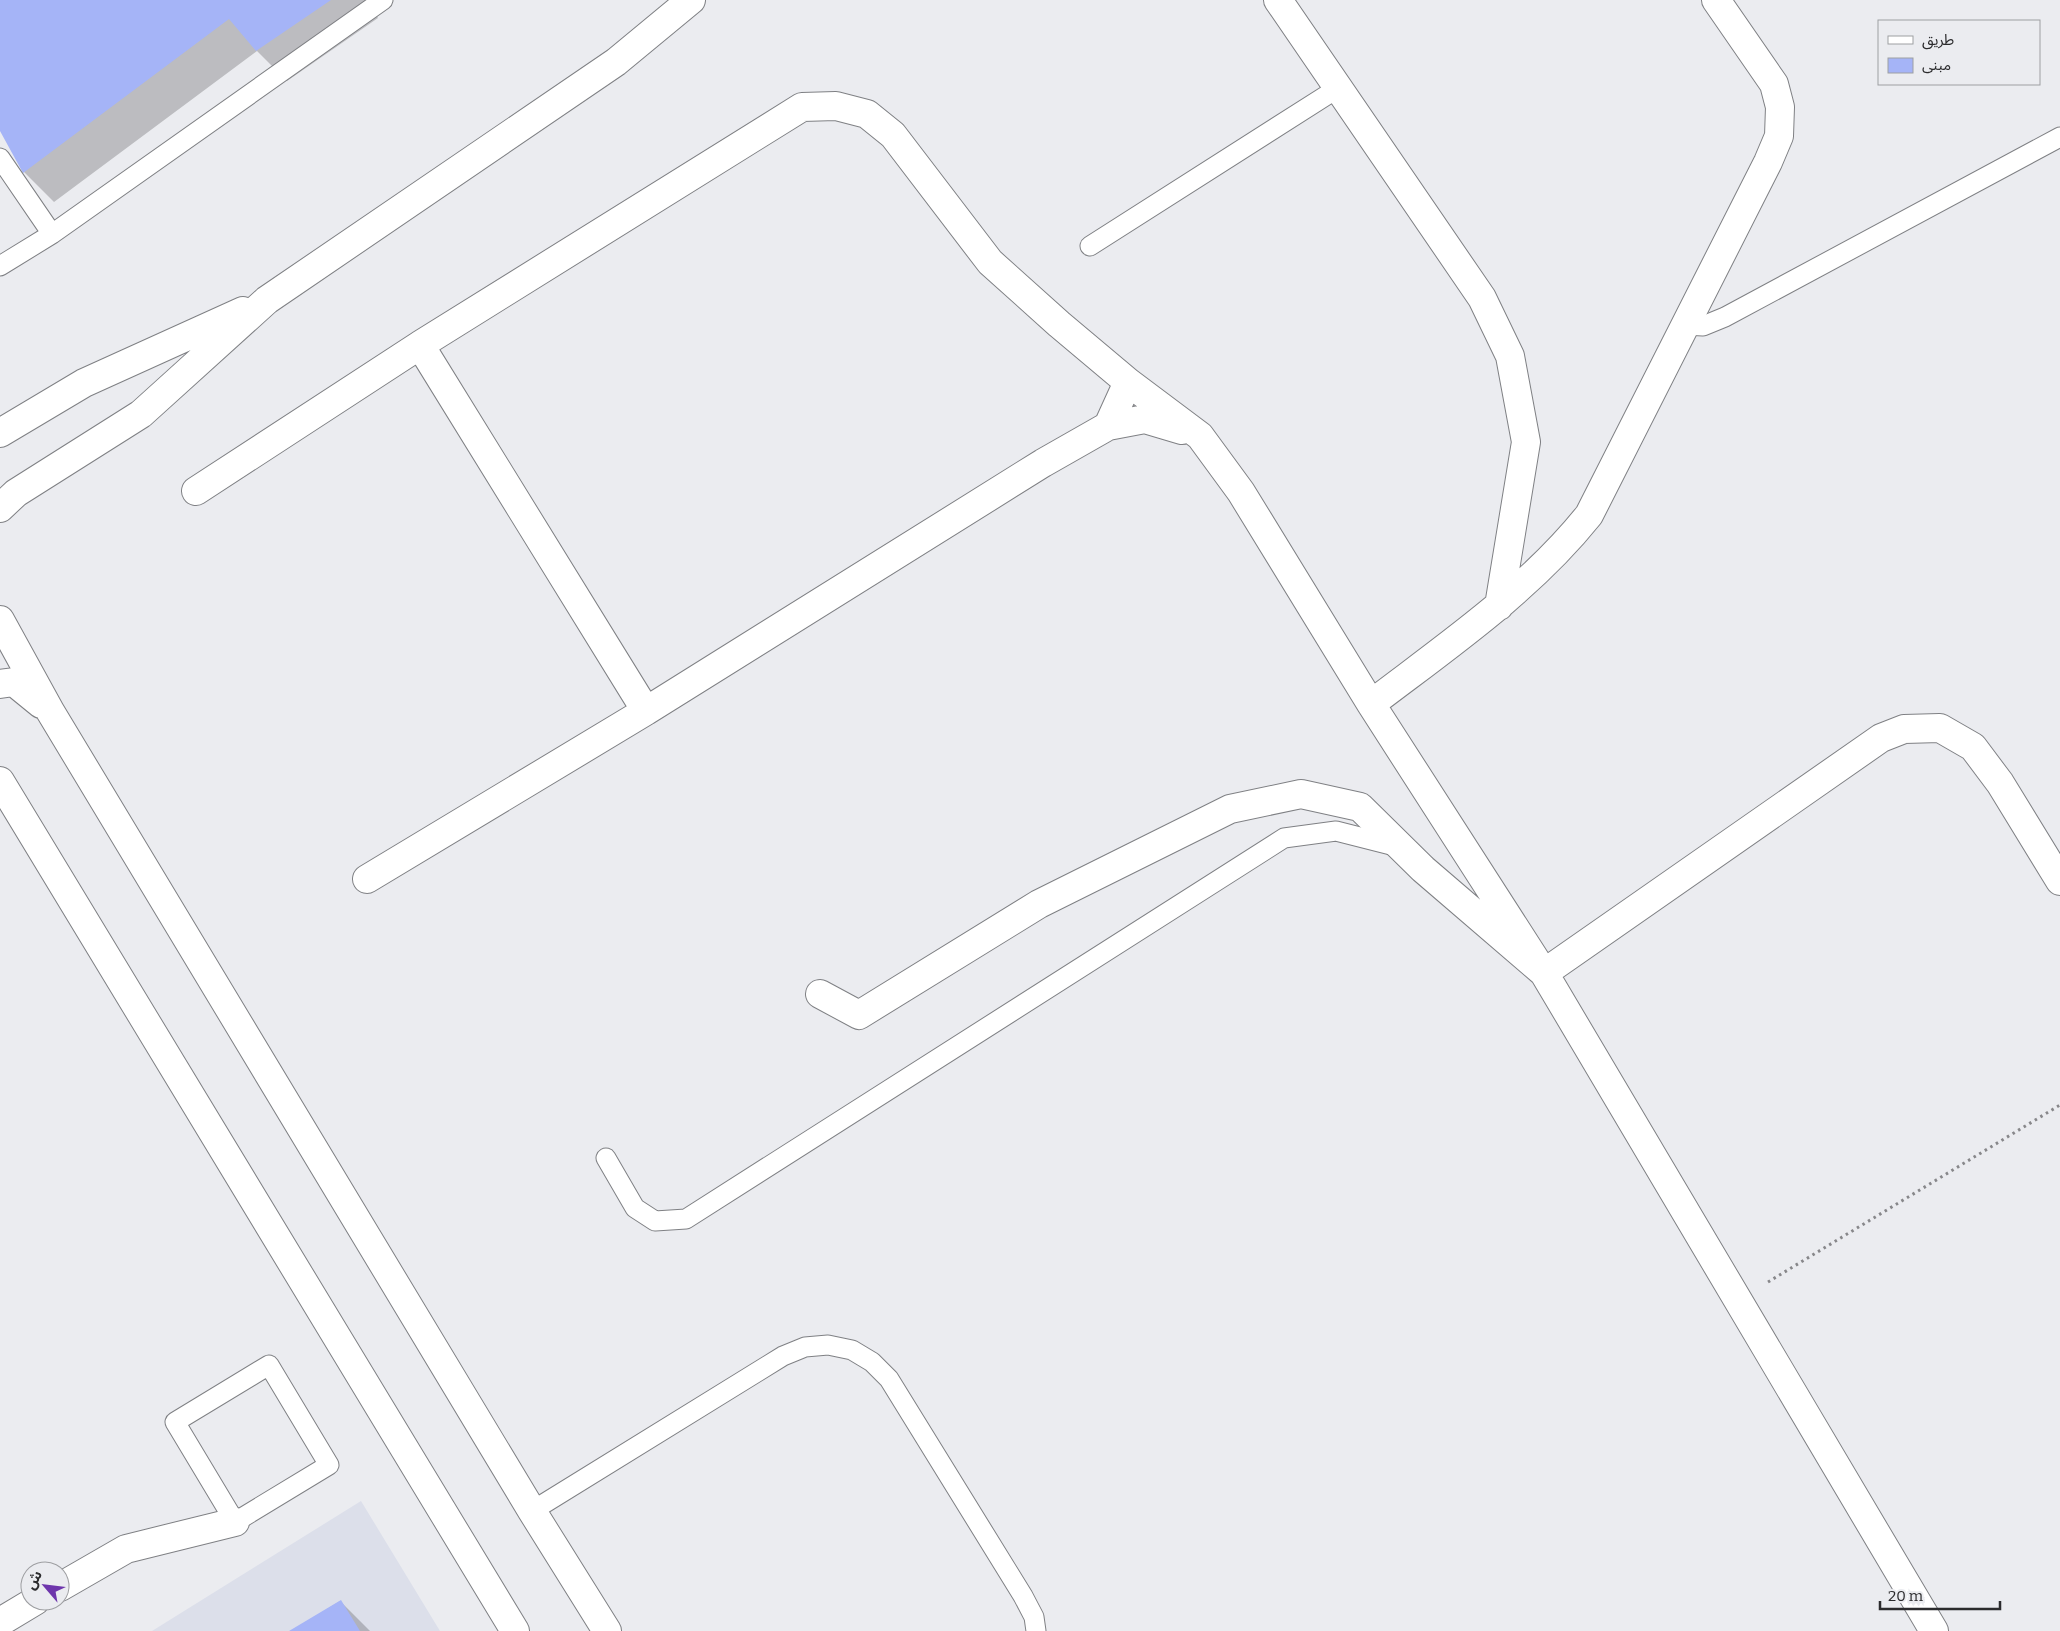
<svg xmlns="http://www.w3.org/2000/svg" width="2060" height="1631" viewBox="0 0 2060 1631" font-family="Bitter,'Noto Sans Arabic',serif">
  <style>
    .built { fill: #dcdfea }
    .shadow { fill: #0003 }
    .building { fill: #a5b4f7 }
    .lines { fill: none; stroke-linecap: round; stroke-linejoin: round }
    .lane-casing { stroke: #7f8084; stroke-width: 21 }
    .street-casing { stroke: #7f8084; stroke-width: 30 }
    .secondary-casing { stroke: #7f8084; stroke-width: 30 }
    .path { stroke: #87878a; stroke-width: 3; stroke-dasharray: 2.5 4; stroke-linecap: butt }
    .lane { stroke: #fff; stroke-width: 19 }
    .street { stroke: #fff; stroke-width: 28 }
    .secondary { stroke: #fff; stroke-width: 28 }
  </style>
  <rect width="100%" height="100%" fill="#ebecf0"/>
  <path class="built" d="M 361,1501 L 440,1631 L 152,1631 Z"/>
  <path class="shadow" d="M 0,0 L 367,0 L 378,18 L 287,81 L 257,51 L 54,202 L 24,172 L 0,128 Z
    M 340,1601 L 370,1631 L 292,1631 Z"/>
  <path class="building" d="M 0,0 L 331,0 L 256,51 L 229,19 L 23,173 L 0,131 Z
    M 341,1600 L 360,1631 L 289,1631 Z"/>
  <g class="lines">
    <defs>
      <path id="lane" d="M 0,158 L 52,234
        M 1090,246 L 1338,88
        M 0,266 L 52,234 L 383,0
        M 1685,325 L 1703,326 L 1725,317 L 2060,137
        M 606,1158 L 635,1208 L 655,1221 L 686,1219 L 1284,838 L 1336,831 L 1399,847
        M 269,1365 L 329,1465 L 235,1522 L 175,1422 Z
        M 532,1511 L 783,1356 L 805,1347 L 828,1345 L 852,1350 L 872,1362 L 889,1379 L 1023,1596 L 1034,1617 L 1036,1631"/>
      <path id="street" d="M 1278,0 L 1482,298 L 1510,356 L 1526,442 L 1499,606
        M 420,345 L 802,107 L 836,106 L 867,114 L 893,135 L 990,262 L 1059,324 L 1128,382
        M 1108,426 L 1128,382 L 1200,436 L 1241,492 L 1371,704 L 1544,973 L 1934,1631
        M 196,491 L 420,345 L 646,711 L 1043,463 L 1108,426 L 1145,419 L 1182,430
        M 1371,704 C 1447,646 1529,590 1589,515 L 1768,162 L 1779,136 L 1780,107 L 1774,84 L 1716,0
        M 367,879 L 646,711
        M 820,994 L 859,1015 L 1039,904 L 1230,809 L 1301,794 L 1360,807 L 1423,869 L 1544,973 L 1881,738 L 1904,729 L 1940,728 L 1973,747 L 2000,783 L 2060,881
        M 60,1587 L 126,1549 L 235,1522
        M 0,1622 L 35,1601"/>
      <path id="secondary" d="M 0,433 L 84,383 L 243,311
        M 0,508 L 16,493 L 141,414 L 267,300 L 616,62 L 691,0
        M 0,620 L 50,711 L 532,1511 L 607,1631
        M 0,684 L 14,682 L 41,704
        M 0,781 L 515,1631"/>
    </defs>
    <use href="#lane" class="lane-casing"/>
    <use href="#street" class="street-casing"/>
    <use href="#secondary" class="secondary-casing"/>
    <path class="path" d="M 1768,1282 L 2060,1105"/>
    <use href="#lane" class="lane"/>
    <use href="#street" class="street"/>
    <use href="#secondary" class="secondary"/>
  </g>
  <rect x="1878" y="20" width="162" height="65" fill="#ebecf0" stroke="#9e9fa2"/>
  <rect x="1888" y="36" width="25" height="8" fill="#ffffff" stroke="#9e9fa2"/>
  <text x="1922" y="45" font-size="15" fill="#2b2b2d">طريق</text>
  <rect x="1888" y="58" width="25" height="15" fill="#a5b4f7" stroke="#9e9fa2"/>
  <text x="1922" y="70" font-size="15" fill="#2b2b2d">مبنى</text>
  <g transform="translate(45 1586) rotate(298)"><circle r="24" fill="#ebecf0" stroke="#9e9fa2"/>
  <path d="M0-4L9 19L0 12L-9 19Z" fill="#6e36ac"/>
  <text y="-8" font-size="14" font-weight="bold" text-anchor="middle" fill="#2b2b2d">ش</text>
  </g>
  <path d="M1880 1601v8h120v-8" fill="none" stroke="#2b2b2d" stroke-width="2.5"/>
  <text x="1888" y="1601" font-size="15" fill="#2b2b2d" stroke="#ebecf0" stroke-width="4" paint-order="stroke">20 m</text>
</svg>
